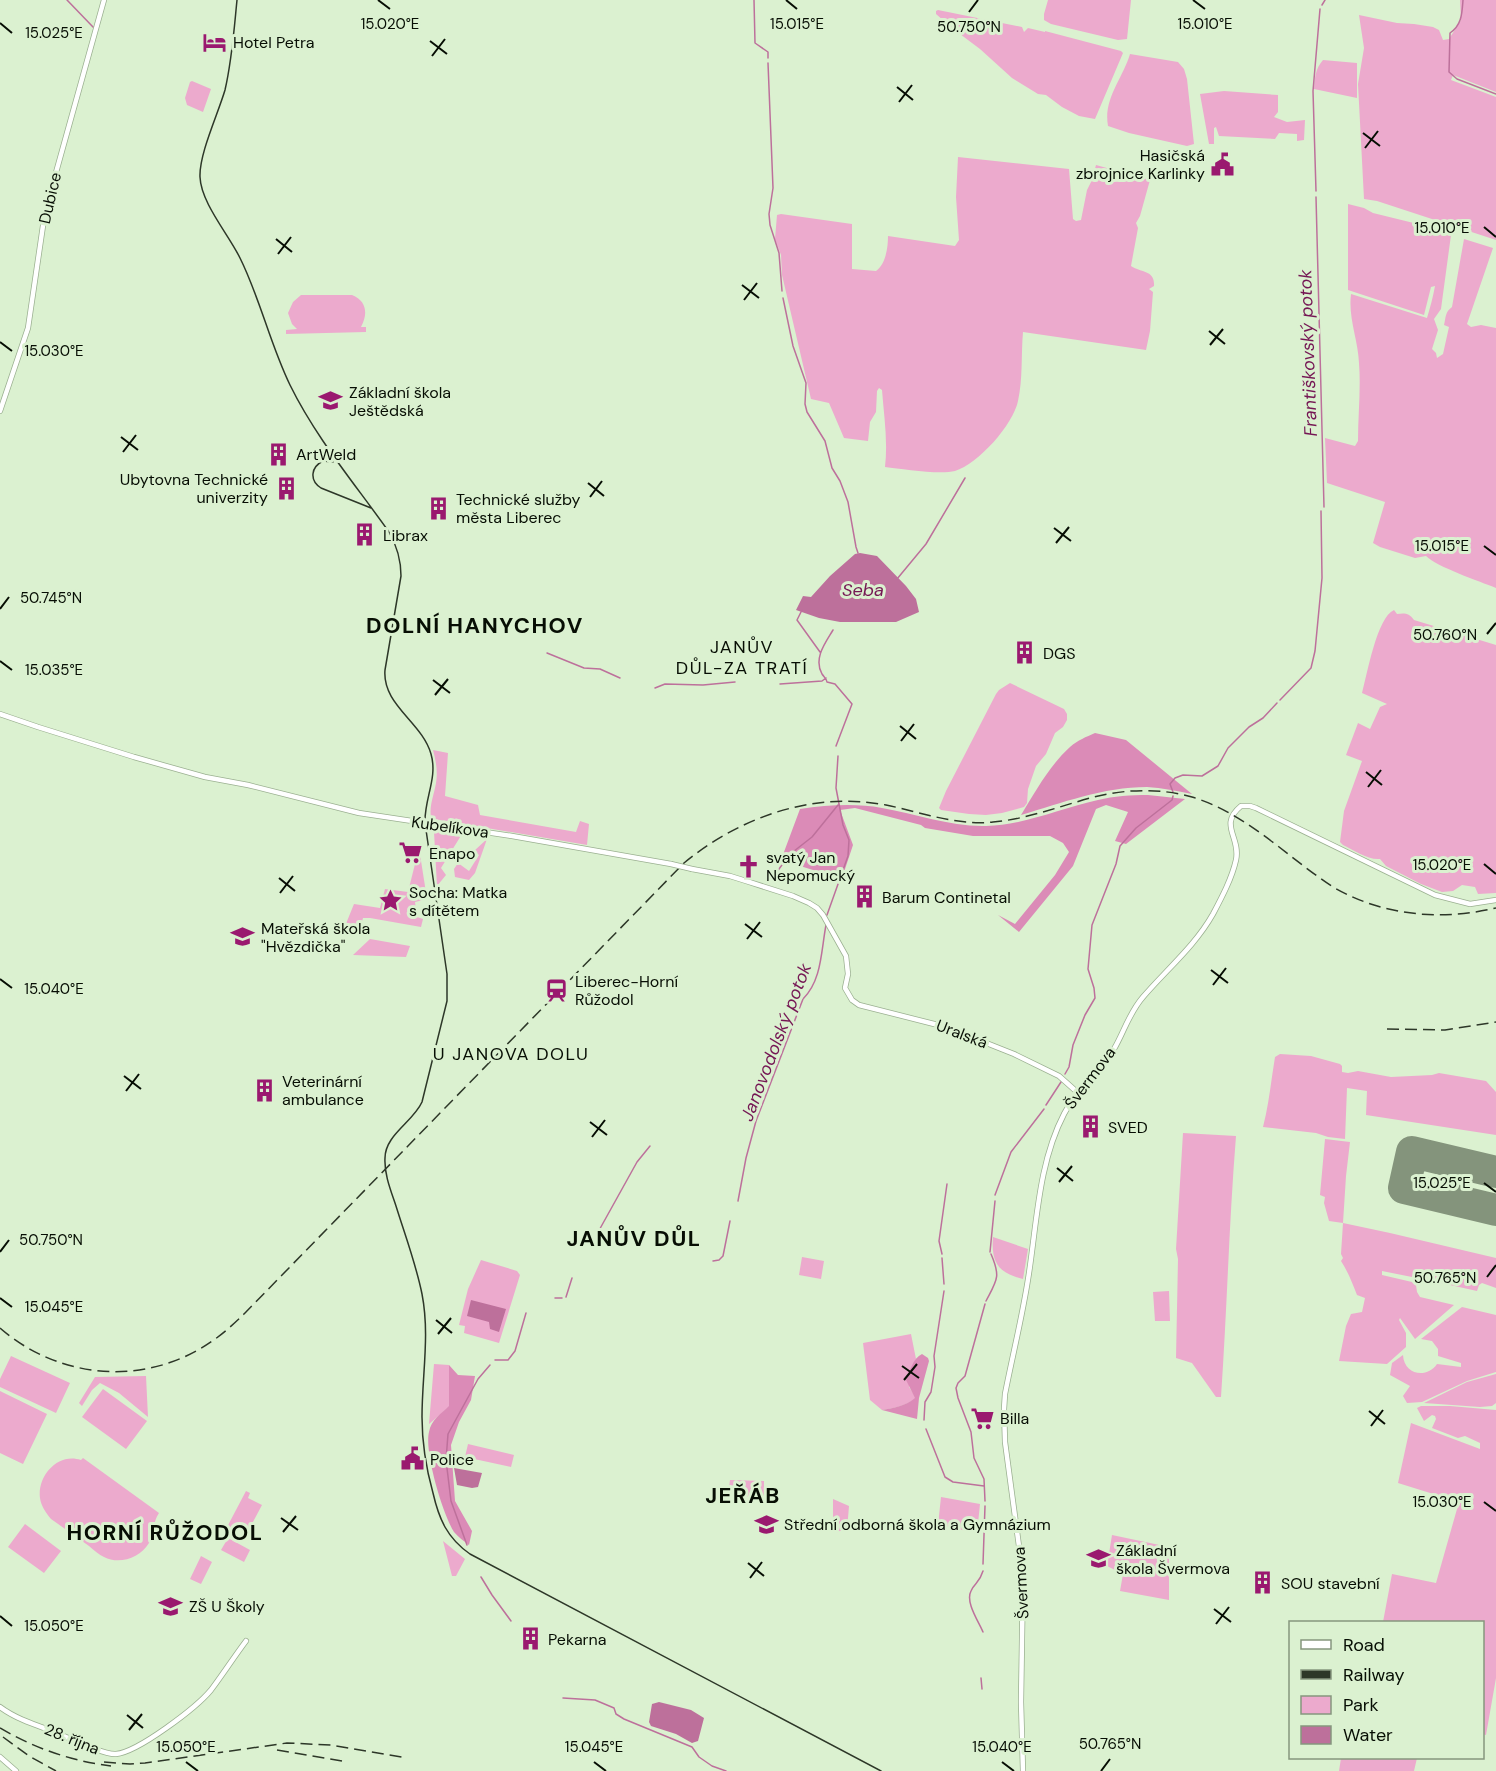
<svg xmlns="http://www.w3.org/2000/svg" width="1496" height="1771" viewBox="0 0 1496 1771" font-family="'DM Sans',sans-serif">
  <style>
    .green { fill: #ecaacd }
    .forest { fill: #db8bb7 }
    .water { fill: #bd709b }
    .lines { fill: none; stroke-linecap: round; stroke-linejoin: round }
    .stream { stroke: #bd709b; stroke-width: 1.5 }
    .runway { stroke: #84947c; stroke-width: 32 }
    .tertiary-casing { stroke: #9bb091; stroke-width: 6 }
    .tertiary { stroke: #fff; stroke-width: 4.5 }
    .tram { stroke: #2d3728; stroke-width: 1.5 }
    .rail { stroke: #2d3728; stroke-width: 1.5; stroke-dasharray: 12 6; stroke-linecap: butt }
    .tertiary-bridge-casing { stroke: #9bb091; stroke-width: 6; stroke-linecap: butt }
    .tertiary-bridge { stroke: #fff; stroke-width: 4.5 }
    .ticks { fill: none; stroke: #070e04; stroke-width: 2 }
    .labels { text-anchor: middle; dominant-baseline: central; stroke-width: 6; stroke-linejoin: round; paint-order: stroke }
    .poi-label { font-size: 16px; fill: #070e04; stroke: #dbf1d0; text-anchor: start }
    .street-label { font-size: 16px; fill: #070e04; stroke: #dbf1d0 }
    .water-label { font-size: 18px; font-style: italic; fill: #751754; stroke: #dbf1d0 }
    .neighbourhood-label { font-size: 18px; letter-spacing: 1.5px; fill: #070e04; stroke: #dbf1d0 }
    .district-label { font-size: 22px; font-weight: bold; letter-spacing: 1.5px; fill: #070e04; stroke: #dbf1d0 }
    .ticks-label { font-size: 15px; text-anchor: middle; fill: #070e04; stroke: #dbf1d0; stroke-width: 6; stroke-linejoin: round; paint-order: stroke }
  </style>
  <rect width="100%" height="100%" fill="#dbf1d0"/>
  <path class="green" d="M 1048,0 L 1131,0 L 1127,39 L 1118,40 L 1051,24 L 1044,20 L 1044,14 Z
    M 1460,0 L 1496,0 L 1496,92 L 1453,75 L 1451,80 L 1496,97 L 1496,240 L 1377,201 L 1364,199 L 1358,84 L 1364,48 L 1359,15 L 1397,23 L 1414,24 L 1433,27 L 1439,30 L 1443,40 L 1449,39 L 1461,20 Z
    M 938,10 L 1022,27 L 1024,32 L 1028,28 L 1045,32 L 1045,31 L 1121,51 L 1123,53 L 1095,119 L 1079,116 L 1062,107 L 1046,95 L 1038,94 L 1012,78 L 980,49 L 952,28 L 936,14 L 936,11 Z
    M 1130,54 L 1178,62 L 1184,69 L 1187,79 L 1194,144 L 1187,146 L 1129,133 L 1108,126 C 1103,99 1123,78 1130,54 Z
    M 1323,60 L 1357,63 L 1357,98 L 1314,89 C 1315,78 1315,69 1323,60 Z
    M 192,81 L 211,89 L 203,112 L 187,105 L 185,98 L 190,82 Z
    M 1224,91 L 1278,95 L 1278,112 L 1274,117 L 1287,122 L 1305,120 L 1304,140 L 1297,141 L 1297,134 L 1279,133 L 1275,139 L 1219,136 L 1216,127 L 1214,128 L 1214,144 L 1209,144 L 1200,94 Z
    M 958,157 L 1069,169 L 1073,219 L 1076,221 L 1081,220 L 1087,190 L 1092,180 L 1096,165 L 1150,180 L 1140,216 L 1136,223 L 1138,228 L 1131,266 C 1142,273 1155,270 1154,286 L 1149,289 L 1153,292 L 1150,331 L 1146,350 L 1023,332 C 1021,354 1023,379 1018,401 C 1013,425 978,464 955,471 C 940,475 902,469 885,467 C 888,441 884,416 882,390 L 879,388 L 877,391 L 876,412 L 870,422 L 868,441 L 844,438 L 829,403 L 811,399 L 782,275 L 781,255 L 775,239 L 777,215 L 781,214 L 852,224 L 852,269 L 876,271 C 886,264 888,247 888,236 L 955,246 L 959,240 L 956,197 Z
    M 1348,204 L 1364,208 L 1373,213 L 1434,228 L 1451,235 L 1441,309 L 1434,319 L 1438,330 L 1432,349 L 1436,353 L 1437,358 L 1443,354 L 1449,327 L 1444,325 C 1446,317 1445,312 1452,307 L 1464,239 L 1493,248 L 1467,324 L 1471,327 L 1481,325 L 1496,328 L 1496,588 C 1479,581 1437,567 1426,556 L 1415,558 L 1380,547 L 1373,543 L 1385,502 L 1327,483 L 1325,438 L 1355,446 L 1358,441 C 1358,415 1361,389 1359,363 C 1358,339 1348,318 1351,294 L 1427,318 C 1430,308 1433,297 1435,286 L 1431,287 L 1424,315 L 1348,290 Z
    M 301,295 L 352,295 C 367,301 368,314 361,327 L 366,327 L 366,332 L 286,334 L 286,330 L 297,329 L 292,324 L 288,313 L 293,302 Z
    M 1394,610 L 1397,614 C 1405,613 1409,613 1414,620 L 1496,645 L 1496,893 L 1478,894 L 1475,887 L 1462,885 L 1453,891 L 1442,892 L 1421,884 L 1386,866 L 1380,859 C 1367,860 1354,850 1343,845 L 1340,842 L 1344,811 L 1362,761 L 1346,755 L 1358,723 L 1370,729 L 1380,707 L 1387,704 L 1362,693 C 1367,675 1377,617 1394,610 Z
    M 1010,683 L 1064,709 L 1067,714 L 1067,720 L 1063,727 L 1055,733 L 1046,754 L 1036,766 L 1028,789 L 1027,803 L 1024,807 L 1002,813 L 986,815 L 969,814 L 941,810 L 939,808 L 946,791 L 996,694 L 999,690 Z
    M 433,750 L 448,753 L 445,796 L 478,805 L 480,815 L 576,832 L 580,821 L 589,824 L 587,845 L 434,819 L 431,817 C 429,806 434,795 436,783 C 438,772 436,761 433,750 Z
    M 438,830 L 462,834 L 441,868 L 446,875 L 437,886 L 434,832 Z
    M 487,839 L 475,873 L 469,880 L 455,877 L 454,869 L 458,863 L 469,871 L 479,855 L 474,851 Z
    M 419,848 L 427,899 L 415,902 L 417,917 L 423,919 L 421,927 L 370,918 L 363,918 L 359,933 L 343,931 L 354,904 L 380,908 L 385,889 L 408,892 Z
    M 370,939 L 410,946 L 406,957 L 353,955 Z
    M 1280,1054 L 1311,1056 L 1340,1064 L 1342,1066 L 1342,1072 L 1348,1073 L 1358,1071 L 1391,1077 L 1432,1075 L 1439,1073 L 1486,1081 L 1496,1092 L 1496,1135 L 1366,1115 L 1367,1091 L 1347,1088 L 1345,1139 L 1328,1137 L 1316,1133 L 1263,1127 C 1269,1104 1271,1081 1275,1057 Z
    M 1183,1133 L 1236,1136 C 1229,1223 1227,1310 1221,1397 L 1216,1397 L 1192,1363 L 1176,1358 L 1178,1259 L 1176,1249 Z
    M 1325,1139 L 1350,1142 L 1346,1176 L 1343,1223 L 1329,1221 L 1324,1203 L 1325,1197 L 1320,1195 Z
    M 1343,1223 L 1390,1233 L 1496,1258 L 1496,1288 L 1482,1283 L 1479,1285 L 1477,1291 L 1423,1279 L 1422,1276 L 1415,1274 L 1412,1277 L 1382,1271 L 1382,1275 L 1412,1282 L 1416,1285 L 1417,1292 L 1420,1297 L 1454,1305 L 1415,1339 L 1400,1318 L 1399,1320 L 1406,1333 L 1406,1347 L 1387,1364 L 1339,1361 L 1346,1326 L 1351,1314 L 1362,1312 L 1365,1298 L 1357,1295 C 1352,1282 1348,1272 1341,1261 L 1343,1258 L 1341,1254 Z
    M 993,1237 L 1028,1249 L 1023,1279 C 998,1273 991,1262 993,1237 Z
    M 802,1257 L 824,1261 L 821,1279 L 799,1275 Z
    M 481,1260 L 517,1271 L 520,1275 L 499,1343 L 464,1333 L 465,1326 L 459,1325 L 468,1289 Z
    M 1169,1291 L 1170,1321 L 1155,1321 L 1153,1292 Z
    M 1462,1307 L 1496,1315 L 1496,1372 L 1467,1381 L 1422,1402 L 1407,1403 L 1403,1396 L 1410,1386 L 1390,1375 L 1392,1363 L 1403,1355 C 1404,1375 1427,1379 1437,1364 L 1461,1367 L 1461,1363 L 1438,1356 L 1438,1349 L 1432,1341 L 1421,1339 Z
    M 911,1334 L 916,1359 L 910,1371 L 909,1387 L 916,1398 C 906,1406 894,1408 882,1410 L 870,1400 L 863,1343 Z
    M 11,1356 L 70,1383 L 56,1413 L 0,1387 L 0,1379 Z
    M 434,1364 L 449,1365 L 449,1407 L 429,1424 Z
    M 1496,1374 L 1496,1403 L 1492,1406 L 1480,1407 L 1424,1403 L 1467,1382 Z
    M 146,1376 L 148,1417 L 119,1393 L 100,1383 L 92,1390 L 82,1406 L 79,1403 L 95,1377 Z
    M 103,1389 L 147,1421 L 126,1449 L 82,1417 Z
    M 0,1391 L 47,1414 L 23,1464 L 0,1453 Z
    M 1421,1406 L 1450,1406 L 1496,1410 L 1496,1678 L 1486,1735 L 1482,1734 L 1482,1622 L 1383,1622 L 1392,1574 L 1436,1583 L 1459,1502 L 1398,1483 L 1411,1423 L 1480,1449 L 1480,1443 L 1465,1436 L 1458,1438 L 1432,1428 L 1436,1419 L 1435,1416 L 1432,1415 L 1424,1421 L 1417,1408 Z
    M 468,1444 L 514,1455 L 511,1467 L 465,1457 Z
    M 83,1458 L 159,1513 C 152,1523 155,1534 149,1543 C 140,1558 119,1565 104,1557 C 99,1555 94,1550 89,1546 C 76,1537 64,1528 51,1519 C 46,1513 41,1506 40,1498 C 37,1476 58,1452 81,1460 Z
    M 730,1480 L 764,1481 L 764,1497 L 728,1496 Z
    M 246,1491 L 250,1493 L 248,1498 L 262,1505 L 247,1533 L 233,1526 L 230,1531 L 226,1529 Z
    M 941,1497 L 980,1504 L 977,1533 L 938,1525 Z
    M 833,1499 L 849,1506 L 847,1530 L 833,1532 Z
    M 25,1524 L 61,1551 L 44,1573 L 8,1547 Z
    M 1112,1535 L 1169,1547 L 1169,1600 L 1120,1591 L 1123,1574 L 1107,1566 Z
    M 228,1538 L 250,1550 L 244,1562 L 221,1550 Z
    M 443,1541 L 465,1559 L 456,1576 L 452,1576 Z
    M 201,1556 L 212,1562 L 201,1584 L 190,1579 Z
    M 1341,1758 L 1417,1758 L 1414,1771 L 1339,1771 Z"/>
  <path class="forest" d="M 1095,733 L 1126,740 L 1192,794 C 1177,791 1162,788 1147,787 C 1103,787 1062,803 1021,815 C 1035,792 1050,765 1070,747 C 1078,740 1086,737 1095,733 Z
    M 1148,795 L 1185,799 L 1126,844 L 1115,841 L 1128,812 L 1106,805 L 1096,809 L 1073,866 L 1019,932 L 998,915 L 1015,924 L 1055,875 L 1069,852 L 1063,843 L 1050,836 L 973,836 L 925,828 L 921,825 L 855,808 L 840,810 L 853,845 L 844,872 L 847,874 L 845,880 L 781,860 L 800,809 C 828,805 855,803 882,808 C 917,814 951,827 986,826 C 1025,825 1061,808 1098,800 C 1114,796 1131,795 1148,795 Z
    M 922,1354 L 928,1358 L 929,1361 L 919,1398 L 917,1419 L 882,1410 C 893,1408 906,1406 915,1398 L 906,1380 C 910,1371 913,1358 922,1354 Z
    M 449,1365 L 458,1375 L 475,1376 L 471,1400 L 459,1422 L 451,1445 L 455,1501 L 472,1531 L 469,1545 C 464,1541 458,1537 454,1532 C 443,1515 424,1452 429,1432 C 431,1420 441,1414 449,1406 Z"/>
  <path class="water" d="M 860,553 L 877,556 L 906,586 L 916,599 L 919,612 L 896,622 L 840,622 L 819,618 L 796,610 L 803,596 L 811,597 L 830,576 L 855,554 Z
    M 471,1300 L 506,1309 L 499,1332 L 490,1329 L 489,1322 L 467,1316 Z
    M 454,1468 L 482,1473 L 478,1487 L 472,1488 L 457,1485 Z
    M 659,1702 L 691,1710 L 704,1718 L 698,1741 L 692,1743 L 676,1734 L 651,1726 L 649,1722 L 652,1704 Z"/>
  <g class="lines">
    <path class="stream" d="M 67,0 L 93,27
      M 754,0 L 755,43 L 768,52 L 768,58
      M 1463,0 C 1462,13 1462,25 1450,33 L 1449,72 L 1457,79 L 1496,94
      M 1322,5 L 1325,0
      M 768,63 L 773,188 L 769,214 L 770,225 L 779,253 L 782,291
      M 1316,191 L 1313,91 L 1320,9
      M 1316,197 L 1324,507
      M 783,298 L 793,346 L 806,383 L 805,404 L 807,412 L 825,441 L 832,468 L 840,481 L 848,502 L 856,547 L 858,553
      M 897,579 L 926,544 L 965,478
      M 802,610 L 797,620 L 820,652
      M 833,630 C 826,642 813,658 822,674 C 824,677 827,679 827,682 L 835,684 L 852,704 L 836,746
      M 547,653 L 584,668 L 600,669 L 620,678
      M 780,684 L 822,681 L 826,678
      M 655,688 L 665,684 L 703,685 L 735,682
      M 1280,700 L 1311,668 L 1315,651 L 1322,578 L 1321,511
      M 1173,792 L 1170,784 L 1175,778 L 1183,775 L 1202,776 L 1218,766 L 1228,748 L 1249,727 L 1263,718 L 1277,703
      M 774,876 L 789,855 L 812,837 L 838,805
      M 827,915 L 848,856 L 849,840 L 843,825 L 836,788 L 838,756
      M 1065,1074 L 1069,1067 L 1073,1045 L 1085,1015 L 1095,998 L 1094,988 L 1088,969 L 1092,925 L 1116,864 L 1120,846 L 1136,828 L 1172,800 L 1173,796
      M 1046,1105 L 1061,1082
      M 995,1195 L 1011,1152 L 1044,1109
      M 738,1201 L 746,1158 L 756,1121 L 803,999 C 822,980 821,951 826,925
      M 597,1234 L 637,1162 L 650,1146
      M 990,1252 L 995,1201
      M 942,1254 L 939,1241 L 947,1184
      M 942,1258 L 944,1284
      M 713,1261 L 719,1260 L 723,1256 L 730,1221
      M 566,1297 L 572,1278
      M 555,1298 L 562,1298
      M 986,1301 C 997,1280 1001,1277 991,1254
      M 495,1360 L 508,1360 L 515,1351 L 526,1313
      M 924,1420 L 925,1402 L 931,1392 L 935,1367 L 934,1356 L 944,1291
      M 926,1429 L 945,1477 L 953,1482 L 984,1486
      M 985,1501 L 984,1479 L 974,1458 L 971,1432 L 958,1398 L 956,1388 L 958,1383 L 965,1376 L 985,1304
      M 467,1545 L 451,1501 L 446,1460 L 448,1434 L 478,1379 L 490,1365
      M 983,1564 L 985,1506
      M 983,1571 C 979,1584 975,1582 971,1591 C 965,1602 979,1622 983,1632
      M 481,1577 L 492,1595 L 511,1621
      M 981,1678 L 982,1689
      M 563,1698 L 595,1700 L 614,1708 L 616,1714 L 624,1719 L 692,1747 L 699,1757 L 712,1766 L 726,1771"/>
    <path class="runway" d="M 1496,1172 L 1412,1152 L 1404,1188 L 1496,1210"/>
    <defs>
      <path id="tertiary" d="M 0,411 L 28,328 L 45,212 L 104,0
        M 0,714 L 38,727 L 134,757 L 205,777 L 248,785 L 359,813 L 512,836 L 671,864
        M 692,869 L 730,876 L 746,881 L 793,896 L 809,903 L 817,908 L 823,915 L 846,956 L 848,974 L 845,988 L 852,1000 L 859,1005 L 946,1027 L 1014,1054 L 1059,1076 L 1077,1092
        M 0,1707 C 16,1719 36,1725 55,1732 C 68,1738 103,1755 116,1754 C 138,1752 196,1708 211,1690 C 223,1674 234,1657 246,1641
        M 0,1757 L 16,1771
        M 1023,1771 L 1021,1702 L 1023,1576 L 1005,1442 L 1004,1409 L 1005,1394 C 1013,1353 1023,1314 1029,1273 C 1037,1220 1039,1162 1064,1114 C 1077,1089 1099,1072 1114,1049 C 1124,1032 1129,1013 1143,997 C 1166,970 1195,946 1213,914 C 1222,897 1232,878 1236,860 C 1241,837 1218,825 1241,806 L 1250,806 L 1256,808 L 1435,895 L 1470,904 L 1496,900"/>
    </defs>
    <use href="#tertiary" class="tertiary-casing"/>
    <use href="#tertiary" class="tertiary"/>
    <path class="tram" d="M 237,0 C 234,30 232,60 225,90 C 218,114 199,154 200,177 C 201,203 229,235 240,258 C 260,298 270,344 290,385 C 316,438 355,484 389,532 C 397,546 401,560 401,576 L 385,670 C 382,705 422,722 431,754 C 438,778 424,799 425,823 L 447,974 L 447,1001 L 422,1102 C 413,1122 385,1135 385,1158 C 384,1174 391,1191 396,1206 C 405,1235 416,1264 422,1294 C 430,1335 422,1375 422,1417 C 422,1443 426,1468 433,1493 C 439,1519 447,1538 470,1554 L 881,1771
      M 333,462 L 323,461 C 311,467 309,480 321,488 L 371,508"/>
    <path class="rail" d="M 1387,1029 L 1445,1030 L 1496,1022
      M 0,1328 C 55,1376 134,1386 198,1350 C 216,1340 231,1327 245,1313 L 684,863 C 740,817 813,791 886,805 C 921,812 956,826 993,822 C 1028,819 1060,806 1094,797 C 1125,789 1161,788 1192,797 C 1246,813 1287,857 1333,887 C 1383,916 1441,921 1496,908
      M 0,1728 C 34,1748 71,1761 111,1766
      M 3,1737 L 29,1756 L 56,1771
      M 277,1750 L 342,1761
      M 104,1762 L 130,1764 L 145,1763 L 287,1743 L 331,1745 L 402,1757"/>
    <defs>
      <path id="tertiary-bridge" d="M 671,864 L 692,869"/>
    </defs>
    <use href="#tertiary-bridge" class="tertiary-bridge-casing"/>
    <use href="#tertiary-bridge" class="tertiary-bridge"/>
  </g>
  <path class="ticks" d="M 378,0 L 390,9M 786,0 L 797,9M 1193,0 L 1205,9M 969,12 L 978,0M 0,23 L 12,33M 430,41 L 447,54M 432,56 L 445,39M 897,87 L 913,100M 899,102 L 912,85M 1363,133 L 1380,146M 1365,148 L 1378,131M 1484,227 L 1496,237M 276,239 L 292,252M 278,254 L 291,237M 742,285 L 759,298M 744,300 L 757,283M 1209,331 L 1225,344M 0,342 L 12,351M 1210,345 L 1223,329M 121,437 L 138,450M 123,452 L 136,435M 588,483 L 604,496M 590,497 L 602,481M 1054,528 L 1071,541M 1056,543 L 1069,527M 1484,546 L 1496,555M 0,609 L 9,597M 1487,634 L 1496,623M 0,661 L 12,670M 433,680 L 450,693M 435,695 L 448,679M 900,726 L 916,739M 901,741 L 914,724M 1366,772 L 1382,785M 1368,787 L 1381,770M 1484,864 L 1496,874M 279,878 L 295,891M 280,893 L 293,876M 745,924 L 762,937M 747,939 L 760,922M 1211,970 L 1228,983M 0,979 L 12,988M 1213,985 L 1226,968M 124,1076 L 141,1089M 126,1091 L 139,1074M 590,1122 L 607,1135M 592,1137 L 605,1120M 1057,1168 L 1073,1181M 1059,1182 L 1072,1166M 1484,1183 L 1496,1192M 0,1252 L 9,1240M 1487,1277 L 1496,1265M 0,1298 L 12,1307M 436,1320 L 452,1333M 438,1334 L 451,1318M 902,1366 L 919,1378M 904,1380 L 917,1364M 1369,1411 L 1385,1424M 1371,1426 L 1383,1410M 1484,1502 L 1496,1511M 281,1518 L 298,1530M 283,1532 L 296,1516M 748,1563 L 764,1576M 750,1578 L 762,1562M 1214,1609 L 1231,1622M 0,1616 L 12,1626M 1216,1624 L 1229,1607M 127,1715 L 143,1728M 129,1730 L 142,1714M 186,1762 L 198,1771M 594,1762 L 606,1771M 1002,1762 L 1014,1771M 1101,1771 L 1110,1759"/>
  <defs>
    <symbol id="hotel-bare" viewBox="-9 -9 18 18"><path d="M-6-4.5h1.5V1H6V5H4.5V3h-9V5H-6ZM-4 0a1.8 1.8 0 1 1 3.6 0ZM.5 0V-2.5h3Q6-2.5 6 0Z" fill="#9a196f" stroke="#dbf1d0" stroke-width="2.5" paint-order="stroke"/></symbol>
    <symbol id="civic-bare" viewBox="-9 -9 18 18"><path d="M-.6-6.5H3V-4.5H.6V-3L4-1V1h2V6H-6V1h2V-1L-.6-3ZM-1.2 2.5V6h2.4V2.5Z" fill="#9a196f" stroke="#dbf1d0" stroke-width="2.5" paint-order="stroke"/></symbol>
    <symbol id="school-bare" viewBox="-9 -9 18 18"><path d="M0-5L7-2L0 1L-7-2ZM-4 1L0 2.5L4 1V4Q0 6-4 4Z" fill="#9a196f" stroke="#dbf1d0" stroke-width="2.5" paint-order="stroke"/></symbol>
    <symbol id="building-bare" viewBox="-9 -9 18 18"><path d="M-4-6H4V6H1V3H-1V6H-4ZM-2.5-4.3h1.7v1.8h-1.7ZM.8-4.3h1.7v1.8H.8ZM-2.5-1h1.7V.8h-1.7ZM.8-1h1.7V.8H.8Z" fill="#9a196f" stroke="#dbf1d0" stroke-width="2.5" paint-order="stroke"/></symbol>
    <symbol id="supermarket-bare" viewBox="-9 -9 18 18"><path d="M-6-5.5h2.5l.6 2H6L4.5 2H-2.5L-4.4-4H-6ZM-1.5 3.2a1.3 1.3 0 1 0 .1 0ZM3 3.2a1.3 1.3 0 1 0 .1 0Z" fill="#9a196f" stroke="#dbf1d0" stroke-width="2.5" paint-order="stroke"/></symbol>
    <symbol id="church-bare" viewBox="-9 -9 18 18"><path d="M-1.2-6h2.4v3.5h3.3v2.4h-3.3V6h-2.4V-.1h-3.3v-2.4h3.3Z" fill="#9a196f" stroke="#dbf1d0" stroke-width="2.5" paint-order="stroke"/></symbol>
    <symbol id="sight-bare" viewBox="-9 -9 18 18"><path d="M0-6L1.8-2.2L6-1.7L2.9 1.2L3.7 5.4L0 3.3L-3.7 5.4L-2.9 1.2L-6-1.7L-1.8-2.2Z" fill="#9a196f" stroke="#dbf1d0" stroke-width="2.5" paint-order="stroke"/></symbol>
    <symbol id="station-bare" viewBox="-9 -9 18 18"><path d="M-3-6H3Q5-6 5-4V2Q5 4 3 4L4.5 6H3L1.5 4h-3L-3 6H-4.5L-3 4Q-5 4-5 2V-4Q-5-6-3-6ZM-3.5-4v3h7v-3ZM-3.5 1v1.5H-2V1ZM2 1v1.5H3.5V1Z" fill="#9a196f" stroke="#dbf1d0" stroke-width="2.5" paint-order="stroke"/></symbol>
    <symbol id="university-bare" viewBox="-9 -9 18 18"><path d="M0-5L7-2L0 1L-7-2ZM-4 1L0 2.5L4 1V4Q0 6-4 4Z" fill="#9a196f" stroke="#dbf1d0" stroke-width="2.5" paint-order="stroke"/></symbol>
  </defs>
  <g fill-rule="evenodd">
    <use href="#hotel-bare" x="198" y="26" width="33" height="33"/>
    <use href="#civic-bare" x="1206" y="148" width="33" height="33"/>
    <use href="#school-bare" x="314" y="384" width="33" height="33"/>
    <use href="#building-bare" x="262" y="438" width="33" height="33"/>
    <use href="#building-bare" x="270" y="472" width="33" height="33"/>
    <use href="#building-bare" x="422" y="492" width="33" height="33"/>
    <use href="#building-bare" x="348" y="518" width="33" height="33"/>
    <use href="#building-bare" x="1008" y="636" width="33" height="33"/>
    <use href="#supermarket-bare" x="394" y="836" width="33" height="33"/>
    <use href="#church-bare" x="732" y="850" width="33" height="33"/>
    <use href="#building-bare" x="848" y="880" width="33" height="33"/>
    <use href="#sight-bare" x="374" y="884" width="33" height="33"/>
    <use href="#school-bare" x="226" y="920" width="33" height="33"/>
    <use href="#station-bare" x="540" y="974" width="33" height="33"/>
    <use href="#building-bare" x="248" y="1074" width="33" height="33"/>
    <use href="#building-bare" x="1074" y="1110" width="33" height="33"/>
    <use href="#supermarket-bare" x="966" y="1402" width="33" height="33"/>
    <use href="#civic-bare" x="396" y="1442" width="33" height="33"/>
    <use href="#university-bare" x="750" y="1508" width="33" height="33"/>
    <use href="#school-bare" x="1082" y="1542" width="33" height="33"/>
    <use href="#building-bare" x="1246" y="1566" width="33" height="33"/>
    <use href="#school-bare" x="154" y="1590" width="33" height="33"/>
    <use href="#building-bare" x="514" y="1622" width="33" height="33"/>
  </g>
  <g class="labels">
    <g class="poi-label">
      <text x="233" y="42">Hotel Petra</text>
      <text x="1205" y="155" text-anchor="end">Hasičská<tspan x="1205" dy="18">zbrojnice Karlinky</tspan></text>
      <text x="349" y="392">Základní škola<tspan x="349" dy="18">Ještědská</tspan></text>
      <text x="296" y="454">ArtWeld</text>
      <text x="268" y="479" text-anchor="end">Ubytovna Technické<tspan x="268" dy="18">univerzity</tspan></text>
      <text x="456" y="499">Technické služby<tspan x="456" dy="18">města Liberec</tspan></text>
      <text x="383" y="535">Librax</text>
      <text x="1043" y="653">DGS</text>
      <text x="429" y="853">Enapo</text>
      <text x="766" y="857">svatý Jan<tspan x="766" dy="18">Nepomucký</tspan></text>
      <text x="409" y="892">Socha: Matka<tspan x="409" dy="18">s dítětem</tspan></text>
      <text x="882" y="897">Barum Continetal</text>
      <text x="261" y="928">Mateřská škola<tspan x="261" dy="18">"Hvězdička"</tspan></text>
      <text x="575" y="981">Liberec-Horní<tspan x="575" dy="18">Růžodol</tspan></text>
      <text x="282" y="1081">Veterinární<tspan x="282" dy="18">ambulance</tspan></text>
      <text x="1108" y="1127">SVED</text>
      <text x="1000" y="1418">Billa</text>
      <text x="430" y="1459">Police</text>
      <text x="784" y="1524">Střední odborná škola a Gymnázium</text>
      <text x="1116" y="1550">Základní<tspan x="1116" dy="18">škola Švermova</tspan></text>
      <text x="1281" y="1583">SOU stavební</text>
      <text x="189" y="1606">ZŠ U Školy</text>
      <text x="548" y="1639">Pekarna</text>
    </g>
    <g class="street-label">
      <text transform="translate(50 198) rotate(-77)">Dubice</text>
      <text transform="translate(450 827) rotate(8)">Kubelíkova</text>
      <text transform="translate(962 1034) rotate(21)">Uralská</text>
      <text transform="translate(1090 1078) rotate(-53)">Švermova</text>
      <text transform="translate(1021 1583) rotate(-93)">Švermova</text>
      <text transform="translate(72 1739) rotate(22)">28. října</text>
    </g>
    <g class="water-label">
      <text transform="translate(1308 353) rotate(-92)">Františkovský potok</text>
      <text x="863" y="590">Seba</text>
      <text transform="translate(776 1042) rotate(-69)">Janovodolský potok</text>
    </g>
    <g class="neighbourhood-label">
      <text x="742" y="647">JANŮV<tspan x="742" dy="21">DŮL-ZA TRATÍ</tspan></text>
      <text x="511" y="1054">U JANOVA DOLU</text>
    </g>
    <g class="district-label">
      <text x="475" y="625">DOLNÍ HANYCHOV</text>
      <text x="634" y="1238">JANŮV DŮL</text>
      <text x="743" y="1495">JEŘÁB</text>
      <text x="165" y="1532">HORNÍ RŮŽODOL</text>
    </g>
  </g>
  <g class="ticks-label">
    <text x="390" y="29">15.020°E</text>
    <text x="797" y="29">15.015°E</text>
    <text x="1205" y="29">15.010°E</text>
    <text x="969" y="32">50.750°N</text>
    <text x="54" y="38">15.025°E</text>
    <text x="1442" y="233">15.010°E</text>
    <text x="54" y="356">15.030°E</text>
    <text x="1442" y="551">15.015°E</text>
    <text x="51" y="603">50.745°N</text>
    <text x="1445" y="640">50.760°N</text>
    <text x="54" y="675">15.035°E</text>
    <text x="1442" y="870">15.020°E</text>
    <text x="54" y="994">15.040°E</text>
    <text x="1442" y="1188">15.025°E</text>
    <text x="51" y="1245">50.750°N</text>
    <text x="1445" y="1283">50.765°N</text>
    <text x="54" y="1312">15.045°E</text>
    <text x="1442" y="1507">15.030°E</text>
    <text x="54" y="1631">15.050°E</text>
    <text x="1110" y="1749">50.765°N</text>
    <text x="186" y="1752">15.050°E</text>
    <text x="594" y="1752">15.045°E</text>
    <text x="1002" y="1752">15.040°E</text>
  </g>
  <rect x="1289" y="1621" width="195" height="138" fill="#dbf1d0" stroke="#86967e" stroke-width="1.5"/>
  <rect x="1301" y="1640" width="30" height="9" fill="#ffffff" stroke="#86967e" stroke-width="1.5"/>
  <text x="1343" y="1651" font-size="18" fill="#070e04">Road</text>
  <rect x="1301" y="1670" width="30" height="9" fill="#2d3728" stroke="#86967e" stroke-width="1.5"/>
  <text x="1343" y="1681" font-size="18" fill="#070e04">Railway</text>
  <rect x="1301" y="1696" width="30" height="18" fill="#ecaacd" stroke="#86967e" stroke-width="1.5"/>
  <text x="1343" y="1711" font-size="18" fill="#070e04">Park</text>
  <rect x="1301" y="1726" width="30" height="18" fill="#bd709b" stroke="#86967e" stroke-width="1.5"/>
  <text x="1343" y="1741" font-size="18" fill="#070e04">Water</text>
</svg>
